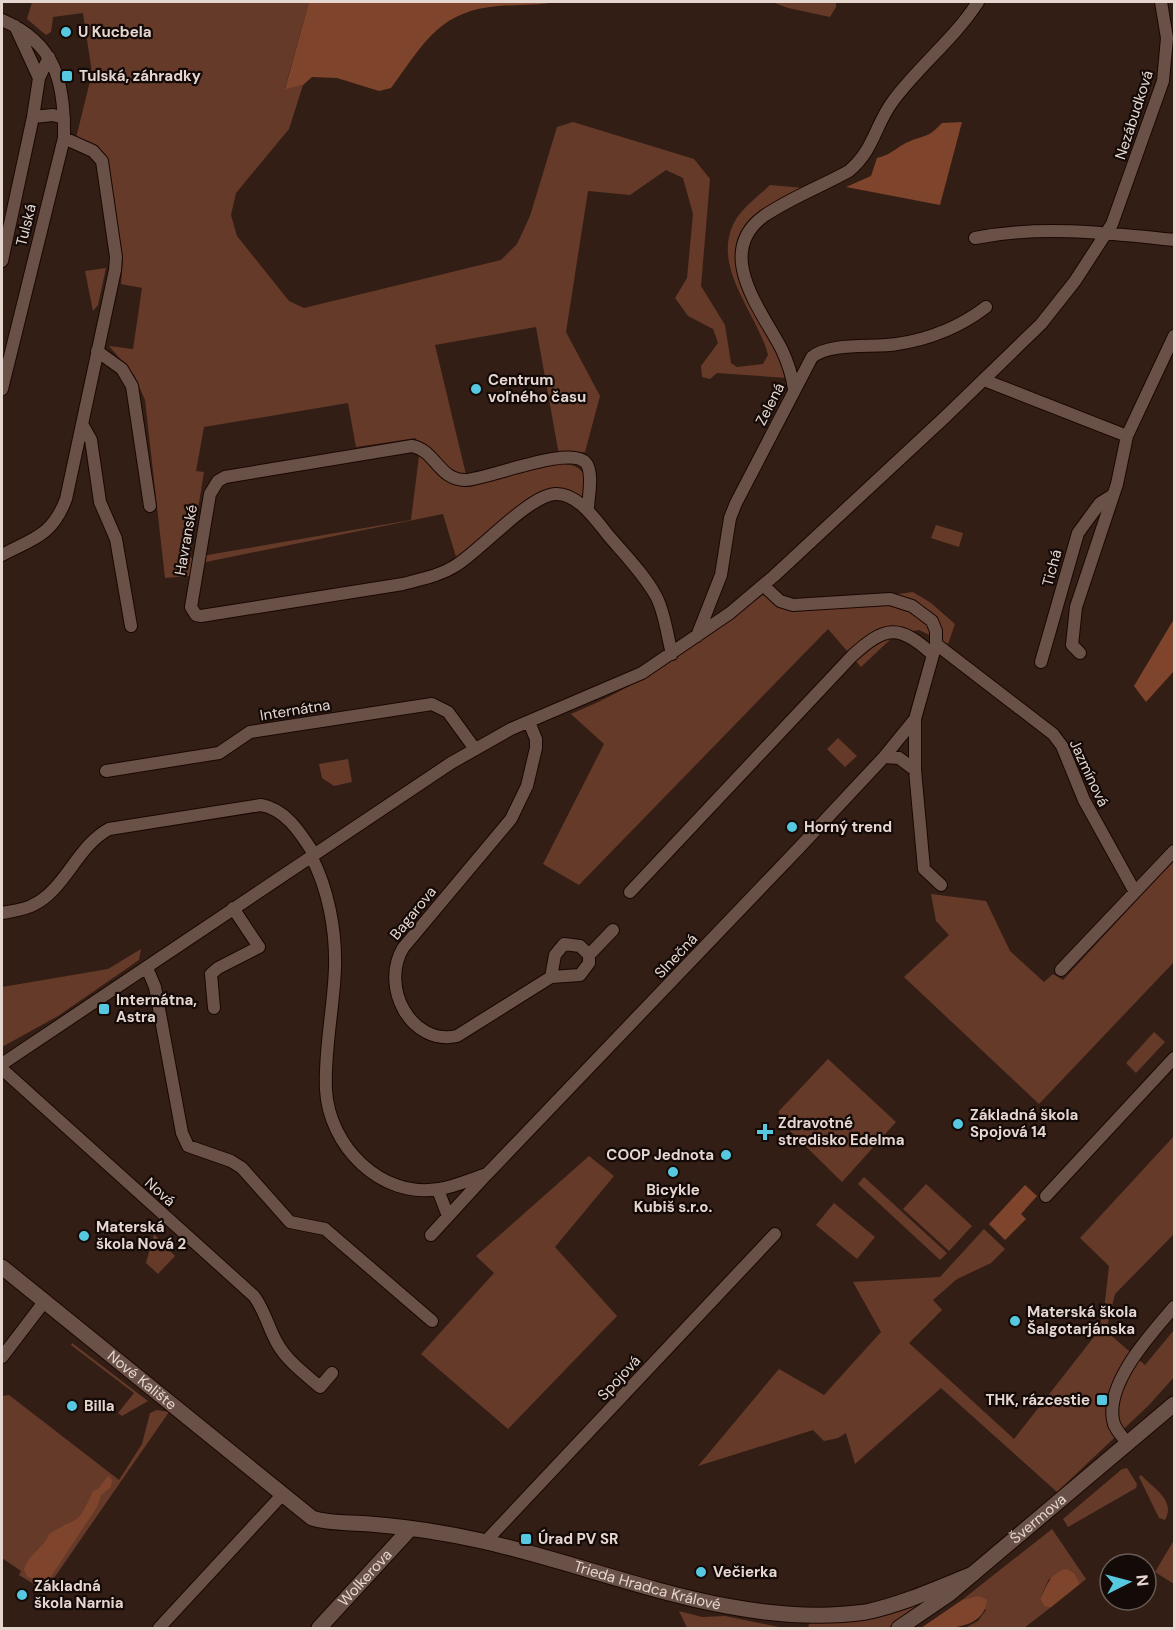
<svg xmlns="http://www.w3.org/2000/svg" width="1176" height="1630" viewBox="0 0 1176 1630" font-family="'DM Sans',sans-serif">
  <style>
    .green { fill: #653a29; fill-rule: evenodd }
    .forest { fill: #7f442c }
    .lines { fill: none; stroke-linecap: round; stroke-linejoin: round }
    .minor-casing { stroke: #1a0702; stroke-width: 14 }
    .tertiary-casing { stroke: #1a0702; stroke-width: 17 }
    .minor { stroke: #6a5147; stroke-width: 12 }
    .tertiary { stroke: #6a5147; stroke-width: 15 }
    .poi-dot { fill: #56c9e1; stroke: #140a07; stroke-width: 2 }
    .labels { text-anchor: middle; dominant-baseline: central; stroke-width: 4.5; stroke-linejoin: round; paint-order: stroke }
    .poi-label { font-size: 15px; font-weight: bold; fill: #e5d6d0; stroke: #140a07; text-anchor: start }
    .street-label { font-size: 15px; fill: #e5d6d0; stroke: #140a07 }
  </style>
  <rect width="100%" height="100%" fill="#331e15"/>
  <path class="green" d="M 32,2 L 309,2 L 285,88 L 303,85 L 289,129 L 236,193 L 231,215 L 237,236 L 289,301 L 304,308 L 501,260 L 517,244 L 530,216 L 557,127 L 573,122 L 694,159 L 710,179 L 701,286 L 725,325 L 731,363 L 737,367 L 763,364 L 768,355 C 757,312 710,267 735,221 C 742,208 760,195 770,185 L 804,188 C 787,197 765,206 751,218 C 706,263 773,332 787,378 L 717,373 L 710,379 L 702,377 L 701,366 L 718,343 L 713,329 L 688,316 L 675,298 L 687,278 L 693,214 L 683,178 L 666,170 L 630,195 L 588,191 L 566,332 L 600,396 L 585,452 L 559,455 L 536,327 L 435,345 L 469,487 C 498,481 541,460 570,465 C 577,466 581,470 585,475 L 584,498 L 549,490 L 537,494 L 456,557 L 443,514 L 201,563 L 203,575 L 165,578 L 145,400 L 134,375 L 109,346 L 133,349 L 142,288 L 121,284 L 123,259 L 108,160 L 76,138 L 92,73 L 83,13 L 53,17 L 51,32 L 46,35 L 27,19 ZM 348,403 L 356,447 L 416,438 L 419,456 L 411,520 L 190,558 L 204,472 L 196,471 L 204,427 Z
    M 772,2 L 836,2 L 836,7 L 830,17 L 788,8 Z
    M 106,268 L 98,305 L 93,311 L 85,271 Z
    M 936,525 L 963,533 L 959,547 L 931,538 Z
    M 772,588 L 803,607 L 913,592 L 931,603 L 955,624 L 948,644 L 919,630 L 896,634 L 861,667 L 828,629 L 579,885 L 543,864 L 604,744 L 571,714 C 649,682 707,637 772,588 Z
    M 838,738 L 857,756 L 845,767 L 827,749 Z
    M 348,759 L 352,782 L 334,786 L 322,778 L 319,764 Z
    M 1174,860 L 1174,962 L 1039,1104 L 904,977 L 949,935 L 936,921 L 931,894 L 986,901 L 1010,951 L 1044,982 L 1053,974 L 1063,980 Z
    M 141,949 L 139,960 L 58,1016 L 2,1047 L 2,987 L 108,969 Z
    M 1154,1032 L 1165,1042 L 1136,1073 L 1126,1063 Z
    M 828,1059 L 896,1122 L 842,1182 L 778,1119 L 779,1111 Z
    M 1174,1136 L 1174,1234 L 1115,1294 L 1106,1331 L 1145,1365 L 1174,1330 L 1174,1377 L 1149,1405 L 1057,1492 L 941,1388 L 855,1464 L 846,1433 L 838,1438 L 824,1441 L 813,1430 L 698,1466 L 779,1369 L 824,1395 L 881,1332 L 853,1282 L 940,1277 L 984,1229 L 1005,1249 L 991,1263 L 957,1279 L 933,1300 L 942,1310 L 909,1343 L 1014,1439 L 1097,1333 L 1104,1310 L 1109,1266 L 1080,1238 Z
    M 589,1156 L 614,1176 L 555,1247 L 617,1316 L 508,1429 L 421,1354 L 494,1273 L 476,1256 Z
    M 864,1177 L 947,1253 L 940,1260 L 858,1184 Z
    M 926,1184 L 972,1226 L 949,1251 L 903,1209 Z
    M 834,1203 L 875,1237 L 857,1259 L 816,1225 Z
    M 154,1234 L 175,1256 L 158,1274 L 146,1263 Z
    M 72,1343 L 148,1401 L 122,1416 L 118,1413 L 134,1393 L 71,1345 Z
    M 9,1395 L 119,1480 L 142,1444 L 150,1413 L 157,1410 L 169,1412 L 45,1591 L 19,1575 L 21,1571 L 2,1558 L 2,1396 Z
    M 1127,1468 L 1137,1484 L 1136,1488 L 1068,1527 L 1063,1519 L 1122,1469 Z
    M 1141,1475 C 1154,1489 1176,1500 1165,1520 L 1159,1518 L 1139,1477 Z
    M 1052,1529 L 1086,1579 L 1080,1584 L 1075,1574 L 1049,1579 L 1040,1599 L 1044,1606 L 1050,1608 L 1024,1628 L 965,1628 L 978,1621 L 986,1610 L 962,1600 Z
    M 1174,1540 L 1174,1584 L 1155,1572 Z
    M 924,1600 L 888,1628 L 811,1628 L 808,1626 L 810,1623 L 846,1621 Z
    M 679,1611 L 702,1617 L 725,1616 L 784,1628 L 687,1628 Z"/>
  <path class="forest" d="M 309,2 L 555,2 C 534,6 512,4 490,7 C 436,14 421,48 391,88 L 379,91 L 337,78 L 312,77 L 303,85 L 285,89 Z
    M 962,122 L 940,205 L 846,187 L 871,176 L 877,158 C 893,154 895,148 908,142 C 926,134 927,139 942,123 Z
    M 1174,619 L 1174,671 L 1146,702 L 1134,686 Z
    M 1025,1185 L 1037,1196 L 1021,1214 L 1026,1219 L 1005,1240 L 989,1224 Z
    M 108,1476 L 112,1480 L 111,1487 L 101,1495 L 97,1507 L 48,1581 L 42,1583 L 28,1577 L 24,1570 C 28,1554 44,1548 49,1534 C 81,1514 76,1528 93,1491 L 98,1489 Z
    M 1067,1569 L 1075,1574 L 1080,1584 L 1050,1608 L 1044,1606 L 1040,1599 C 1048,1585 1049,1573 1067,1569 Z
    M 979,1596 L 987,1600 C 984,1630 947,1629 921,1628 L 962,1600 Z"/>
  <g class="lines">
    <defs>
      <path id="minor" d="M 2,20 C 56,43 65,83 64,138 L 2,389
        M 15,26 L 39,78
        M 33,117 L 53,115 L 64,118
        M 975,238 C 1041,225 1107,233 1174,240
        M 2,261 L 33,117 L 39,78 L 49,57
        M 97,351 L 122,369 L 132,386 L 150,506
        M 984,380 L 1127,436
        M 794,389 C 792,375 788,363 782,350 C 762,311 713,253 764,216 C 790,198 822,186 849,171 C 874,150 875,125 893,101 C 919,66 954,39 978,2
        M 82,424 L 91,440 L 100,502 L 116,539 L 131,626
        M 588,509 C 588,498 594,473 586,463 C 571,444 486,480 465,480 C 439,480 435,450 412,446 L 225,477 L 218,481 L 210,494 L 191,607 L 196,615 L 201,616 L 403,584 C 421,579 439,576 455,566 C 480,551 528,496 555,494 C 578,493 595,519 608,535 C 624,554 644,574 656,596 C 665,613 667,635 672,654
        M 2,555 C 34,538 52,536 66,499 L 115,270 L 116,257 L 102,161 L 93,151 L 64,138
        M 763,585 L 780,601 L 793,605 L 890,599 L 912,606 L 932,621 L 936,631 L 936,644 L 915,719 L 915,770
        M 697,636 L 721,575 L 730,518 L 736,503 L 812,357 C 831,342 873,348 897,344 C 930,339 960,327 986,307
        M 936,644 L 1053,734 L 1062,746 L 1084,800 L 1135,892
        M 1080,653 L 1072,645 L 1076,607 L 1117,484 L 1127,436 L 1174,336
        M 1041,662 L 1078,533 L 1100,503 L 1113,495
        M 529,722 L 536,739 L 536,748 L 527,786 L 511,819 L 403,948 C 380,987 411,1046 457,1036 L 551,977 L 580,975 L 589,963 L 589,955 L 613,930
        M 884,757 L 899,758 L 915,770 L 924,869 L 941,885
        M 106,771 L 219,753 L 250,732 L 432,704 L 448,712 L 475,749
        M 311,856 C 328,888 336,930 335,967 C 334,1007 324,1049 326,1090 C 329,1145 380,1199 439,1189 C 455,1187 471,1179 487,1174 L 798,849 L 884,757 L 915,719
        M 630,892 L 852,656 C 885,626 899,623 933,655
        M 2,913 C 12,911 24,910 33,905 C 65,890 77,846 109,829 L 261,805 C 286,809 301,834 314,854
        M 147,968 L 155,987 L 182,1133 L 188,1146 L 231,1161 L 242,1168 L 290,1222 L 325,1229 L 432,1321
        M 1061,970 L 1174,851
        M 551,977 L 555,955 L 564,944 L 580,946 L 589,955
        M 214,1008 L 211,974 L 218,968 L 259,947 L 233,908
        M 2,1064 L 451,763 L 511,729 L 642,673 L 730,613 L 774,576 L 944,418 L 1041,324 L 1075,281 L 1112,224 L 1163,81 L 1167,38 L 1161,2
        M 2,1069 L 254,1296 C 265,1311 268,1327 277,1343 C 287,1361 305,1374 320,1387 L 332,1373
        M 438,1190 L 448,1216
        M 1046,1196 L 1174,1058
        M 431,1235 L 486,1175
        M 2,1357 L 44,1302
        M 1128,1444 C 1123,1437 1114,1429 1113,1420 C 1106,1382 1151,1334 1174,1307
        M 485,1542 L 775,1234
        M 159,1628 L 282,1495"/>
      <g id="tertiary">
        <path id="s1" d="M 2,1267 L 312,1518 C 330,1524 351,1522 370,1524 C 408,1527 446,1533 482,1541 C 607,1569 736,1630 866,1612 C 903,1604 938,1588 973,1574"/>
        <path id="s2" d="M 319,1628 L 410,1529"/>
        <path id="s3" d="M 899,1628 L 949,1594 L 1174,1404"/>
      </g>
    </defs>
    <use href="#minor" class="minor-casing"/>
    <use href="#tertiary" class="tertiary-casing"/>
    <use href="#minor" class="minor"/>
    <use href="#tertiary" class="tertiary"/>
  </g>
  <g class="poi-dot">
    <circle cx="66" cy="32" r="6"/>
    <rect x="61" y="70" width="12" height="12" rx="3"/>
    <circle cx="476" cy="389" r="6"/>
    <circle cx="792" cy="827" r="6"/>
    <rect x="98" y="1003" width="12" height="12" rx="3"/>
    <circle cx="958" cy="1124" r="6"/>
    <path d="M762 1123h6v6h6v6h-6v6h-6v-6h-6v-6h6z"/>
    <circle cx="726" cy="1155" r="6"/>
    <circle cx="673" cy="1172" r="6"/>
    <circle cx="84" cy="1236" r="6"/>
    <circle cx="1015" cy="1321" r="6"/>
    <rect x="1096" y="1394" width="12" height="12" rx="3"/>
    <circle cx="72" cy="1406" r="6"/>
    <rect x="520" y="1533" width="12" height="12" rx="3"/>
    <circle cx="701" cy="1572" r="6"/>
    <circle cx="22" cy="1595" r="6"/>
  </g>
  <g class="labels">
    <g class="poi-label">
      <text x="78" y="32">U Kucbela</text>
      <text x="79" y="76">Tulská, záhradky</text>
      <text x="488" y="380">Centrum<tspan x="488" dy="17">voľného času</tspan></text>
      <text x="804" y="827">Horný trend</text>
      <text x="116" y="1000">Internátna,<tspan x="116" dy="17">Astra</tspan></text>
      <text x="970" y="1115">Základná škola<tspan x="970" dy="17">Spojová 14</tspan></text>
      <text x="778" y="1123">Zdravotné<tspan x="778" dy="17">stredisko Edelma</tspan></text>
      <text x="714" y="1155" text-anchor="end">COOP Jednota</text>
      <text x="673" y="1190" text-anchor="middle">Bicykle<tspan x="673" dy="17">Kubiš s.r.o.</tspan></text>
      <text x="96" y="1227">Materská<tspan x="96" dy="17">škola Nová 2</tspan></text>
      <text x="1027" y="1312">Materská škola<tspan x="1027" dy="17">Šalgotarjánska</tspan></text>
      <text x="1090" y="1400" text-anchor="end">THK, rázcestie</text>
      <text x="84" y="1406">Billa</text>
      <text x="538" y="1539">Úrad PV SR</text>
      <text x="713" y="1572">Večierka</text>
      <text x="34" y="1586">Základná<tspan x="34" dy="17">škola Narnia</tspan></text>
    </g>
    <g class="street-label">
      <text transform="translate(1134 115) rotate(-72)">Nezábudková</text>
      <text transform="translate(26 225) rotate(-76)">Tulská</text>
      <text transform="translate(770 404) rotate(-63)">Zelená</text>
      <text transform="translate(186 540) rotate(-80)">Havranské</text>
      <text transform="translate(1052 568) rotate(-75)">Tichá</text>
      <text transform="translate(295 710) rotate(-9)">Internátna</text>
      <text transform="translate(1089 773) rotate(65)">Jazmínová</text>
      <text transform="translate(413 913) rotate(-51)">Bagarova</text>
      <text transform="translate(676 956) rotate(-47)">Slnečná</text>
      <text transform="translate(160 1192) rotate(42)">Nová</text>
      <text transform="translate(619 1378) rotate(-47)">Spojová</text>
      <text stroke="none"><textPath href="#s1" startOffset="180">Nové Kalište</textPath></text>
      <text stroke="none"><textPath href="#s3" startOffset="177">Švermova</textPath></text>
      <text stroke="none"><textPath href="#s2" startOffset="68">Wolkerova</textPath></text>
      <text stroke="none"><textPath href="#s1" startOffset="742">Trieda Hradca Králové</textPath></text>
    </g>
  </g>
  <rect width="1176" height="1630" fill="none" stroke="#e5d6d0" stroke-width="6"/>
  <g transform="translate(1128 1582) rotate(84)"><circle r="28" fill="#140a07" stroke="#685c57" stroke-width="1.5"/>
  <path d="M0-4.5L10 22L0 15L-10 22Z" fill="#56c9e1"/>
  <text y="-9" font-size="16" font-weight="bold" text-anchor="middle" fill="#e5d6d0">N</text>
  </g>
</svg>
